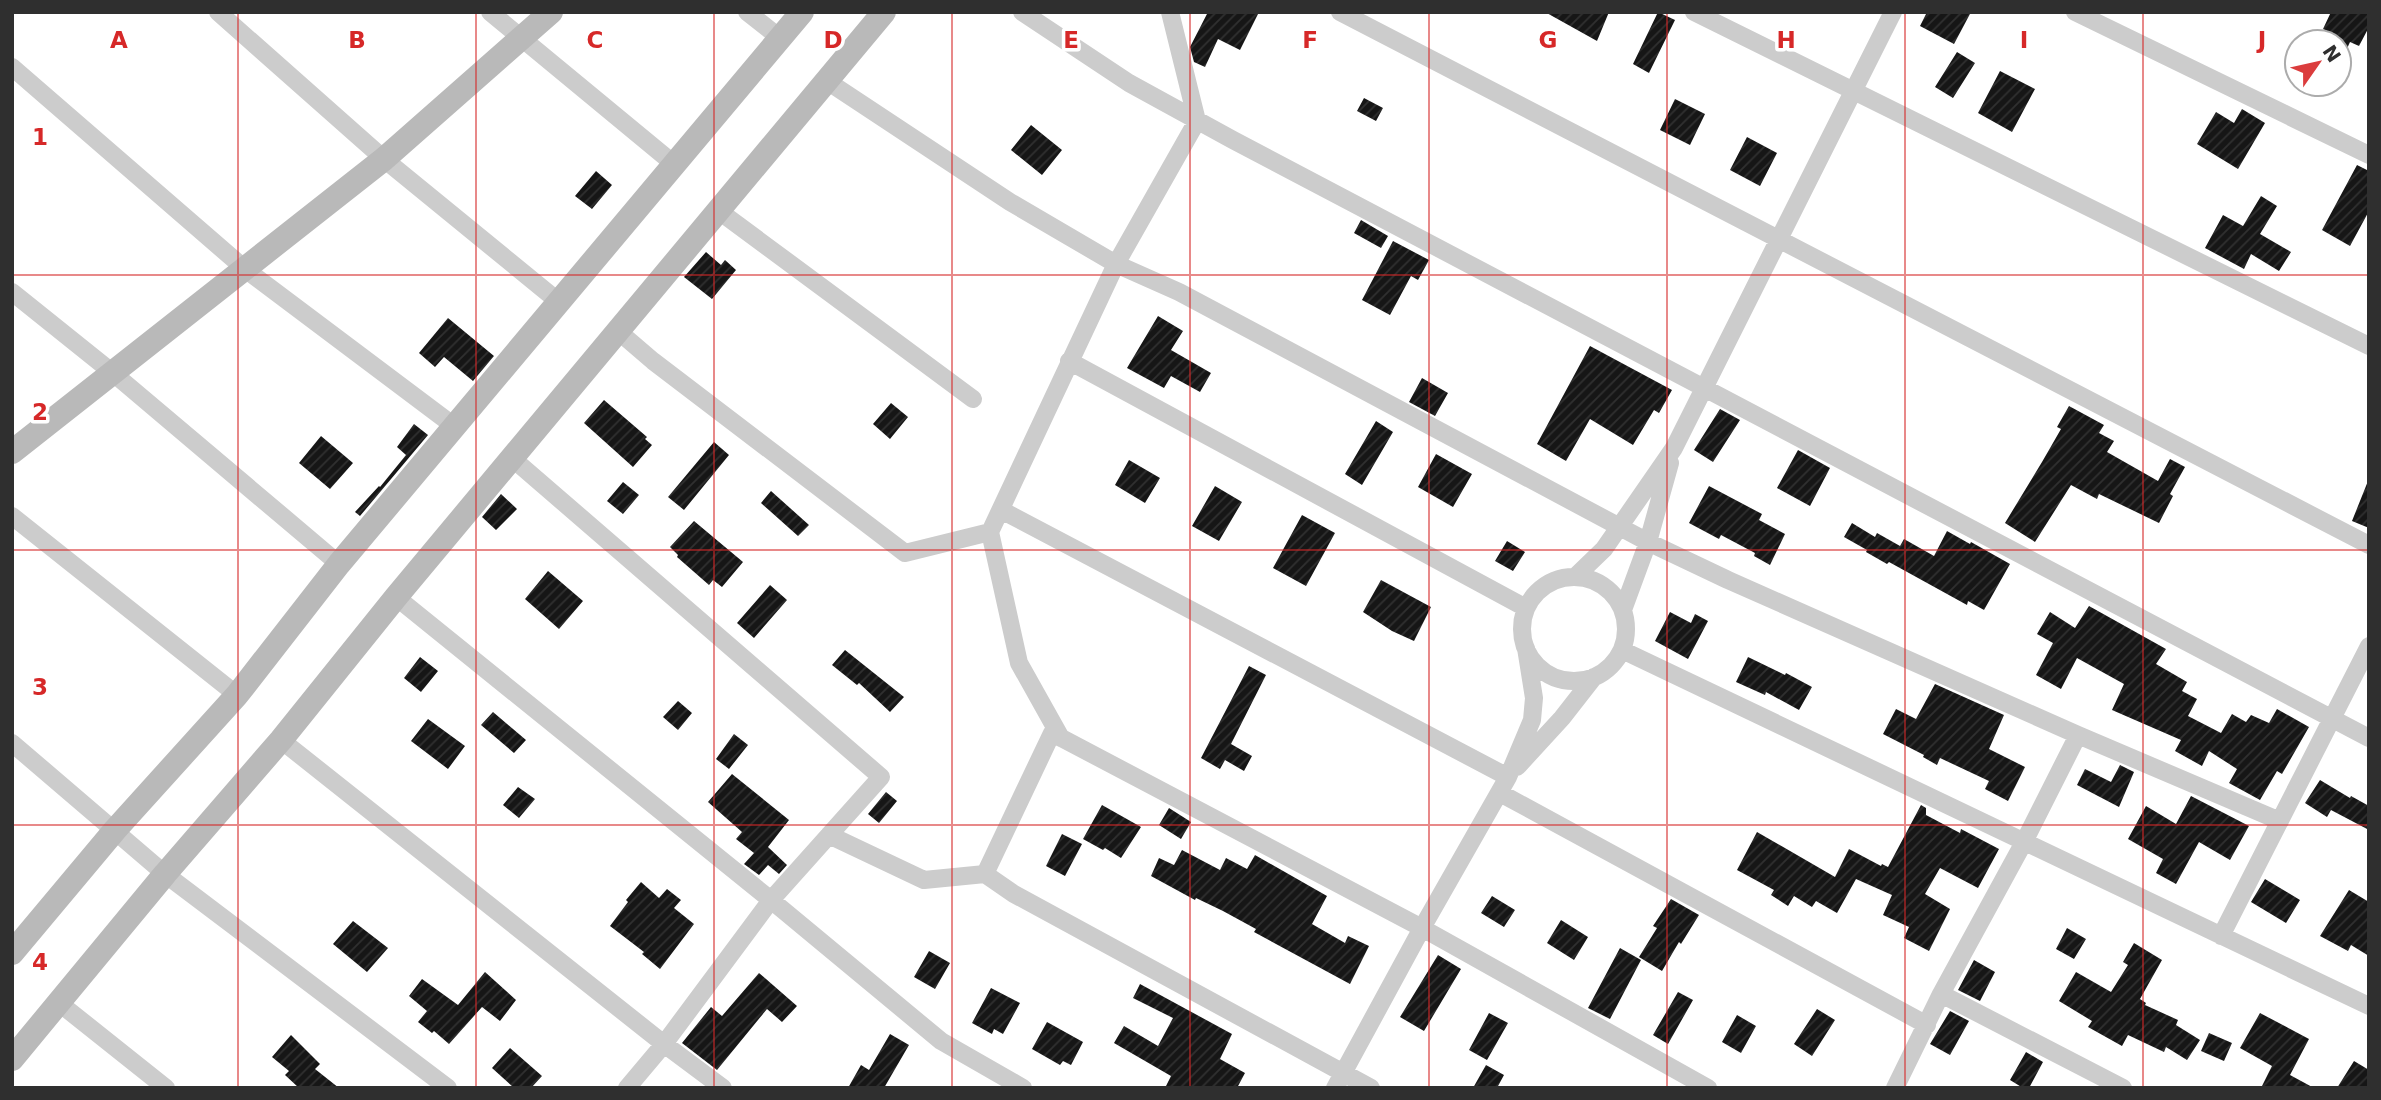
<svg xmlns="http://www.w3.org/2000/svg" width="2381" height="1100" viewBox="0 0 2381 1100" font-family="'DejaVu Sans',sans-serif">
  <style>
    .building { fill: url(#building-hatch) }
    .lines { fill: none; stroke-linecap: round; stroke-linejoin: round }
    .minor { stroke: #ccc; stroke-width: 18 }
    .secondary { stroke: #b9b9b9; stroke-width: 24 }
    .grid { fill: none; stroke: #d62828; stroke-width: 2; stroke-opacity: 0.55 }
    .grid-label { font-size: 23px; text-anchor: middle; font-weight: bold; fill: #d62828; stroke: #fff; stroke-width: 7; stroke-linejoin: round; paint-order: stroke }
  </style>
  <defs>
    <pattern id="building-hatch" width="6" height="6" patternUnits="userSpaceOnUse" patternTransform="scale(1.75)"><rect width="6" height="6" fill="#161616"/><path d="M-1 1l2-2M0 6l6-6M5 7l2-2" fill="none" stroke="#303030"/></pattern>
  </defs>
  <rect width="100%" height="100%" fill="#fff"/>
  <path class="building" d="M 1208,12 L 1259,12 L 1240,50 L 1218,39 L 1205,67 L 1194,62 L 1190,47 Z
    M 1545,12 L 1609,12 L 1597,41 Z
    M 1658,12 L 1675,20 L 1649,73 L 1633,64 Z
    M 1927,12 L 1971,12 L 1954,44 L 1920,26 Z
    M 2331,12 L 2369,12 L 2369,27 L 2359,46 L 2350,42 L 2346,51 L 2339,47 L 2339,42 L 2325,41 L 2329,32 L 2323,29 Z
    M 1957,52 L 1975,63 L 1953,98 L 1935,87 Z
    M 2000,71 L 2035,89 L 2012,132 L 1978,113 Z
    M 1364,98 L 1383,108 L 1376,121 L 1357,111 Z
    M 1675,99 L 1705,114 L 1690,145 L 1660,130 Z
    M 2242,109 L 2265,123 L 2238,169 L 2197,144 L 2216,112 L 2234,123 Z
    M 1031,125 L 1062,150 L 1042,175 L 1011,150 Z
    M 1747,137 L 1777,153 L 1760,186 L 1730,170 Z
    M 2357,165 L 2369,171 L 2369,211 L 2350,246 L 2322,230 Z
    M 596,171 L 612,185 L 592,209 L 575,196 Z
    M 2261,196 L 2277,206 L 2260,234 L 2291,252 L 2279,271 L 2251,254 L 2244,269 L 2205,248 L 2223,215 L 2243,226 Z
    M 1361,220 L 1388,236 L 1381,248 L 1354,233 Z
    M 1393,241 L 1429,260 L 1418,280 L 1411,276 L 1390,315 L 1362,300 Z
    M 706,252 L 721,265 L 725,260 L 736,270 L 712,299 L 684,277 Z
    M 1158,316 L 1183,331 L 1171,350 L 1211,373 L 1200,392 L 1171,376 L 1164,388 L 1127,368 Z
    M 448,318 L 494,356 L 473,381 L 444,357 L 435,367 L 419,353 Z
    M 1590,346 L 1672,390 L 1659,413 L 1654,410 L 1633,445 L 1590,419 L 1566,461 L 1537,444 Z
    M 1422,378 L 1448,393 L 1435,416 L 1409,402 Z
    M 604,400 L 647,437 L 645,439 L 652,445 L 633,467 L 584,423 Z
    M 891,403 L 908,417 L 890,439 L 873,424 Z
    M 2069,406 L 2104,425 L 2099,433 L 2114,441 L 2107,452 L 2158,481 L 2170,459 L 2185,467 L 2170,494 L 2173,496 L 2159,523 L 2099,494 L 2097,499 L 2071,485 L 2035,542 L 2005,523 L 2042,462 L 2061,429 L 2057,427 Z
    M 1720,409 L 1740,420 L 1713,462 L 1694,450 Z
    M 1376,421 L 1393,432 L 1362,485 L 1345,474 Z
    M 414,424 L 428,435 L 360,516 L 355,512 L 379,486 L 380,487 L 406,455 L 397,447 Z
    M 321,436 L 353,463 L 330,489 L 299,463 Z
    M 714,442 L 729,455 L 684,510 L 668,497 Z
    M 1798,450 L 1830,468 L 1810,506 L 1777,488 Z
    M 1436,454 L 1472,474 L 1453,507 L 1418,487 Z
    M 1129,460 L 1160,478 L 1145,503 L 1115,485 Z
    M 2368,481 L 2369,481 L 2369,528 L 2352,521 Z
    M 623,482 L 639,495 L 623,514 L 607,501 Z
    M 1215,486 L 1242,502 L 1219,541 L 1192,526 Z
    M 1709,486 L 1762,514 L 1759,520 L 1785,534 L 1770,565 L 1754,556 L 1755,553 L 1721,535 L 1719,539 L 1689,523 Z
    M 771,491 L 809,525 L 798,536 L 761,503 Z
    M 501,494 L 517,509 L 496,530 L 482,517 Z
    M 1302,515 L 1335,533 L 1306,586 L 1273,568 Z
    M 694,521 L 743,562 L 722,587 L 713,580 L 709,585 L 677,557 L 678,555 L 670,547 Z
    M 1852,523 L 1875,537 L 1877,533 L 1900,546 L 1904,539 L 1934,556 L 1947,531 L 1970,544 L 1971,542 L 2010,564 L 1984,610 L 1968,601 L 1967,605 L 1889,562 L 1887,564 L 1866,552 L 1867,550 L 1844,537 Z
    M 1507,541 L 1525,552 L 1513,571 L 1495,561 Z
    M 548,571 L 583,601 L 559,629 L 525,599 Z
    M 1381,580 L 1431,607 L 1414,641 L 1392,631 L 1363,612 Z
    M 770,585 L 787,600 L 754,638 L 737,623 Z
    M 2089,606 L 2166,649 L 2156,664 L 2187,682 L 2182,691 L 2197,699 L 2188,716 L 2221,733 L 2232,714 L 2246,722 L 2251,715 L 2269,723 L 2277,709 L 2309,727 L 2282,774 L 2277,771 L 2260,800 L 2229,783 L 2237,769 L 2209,751 L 2202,766 L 2175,751 L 2181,740 L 2112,710 L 2124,684 L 2077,658 L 2061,689 L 2036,675 L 2053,643 L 2037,634 L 2050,612 L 2075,628 Z
    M 1670,612 L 1691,623 L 1695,614 L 1708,621 L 1688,659 L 1655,641 Z
    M 845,650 L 904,697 L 890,712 L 859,683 L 857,685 L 832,665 Z
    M 420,657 L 438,671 L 421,692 L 404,678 Z
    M 1748,657 L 1785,675 L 1786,673 L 1812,687 L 1799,710 L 1766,692 L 1765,695 L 1736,682 Z
    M 1249,666 L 1266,675 L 1231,744 L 1252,756 L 1244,771 L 1225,760 L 1220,769 L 1201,758 Z
    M 1935,684 L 2004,715 L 1989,749 L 2025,767 L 2008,801 L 1985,789 L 1989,781 L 1940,758 L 1937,765 L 1923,757 L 1924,755 L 1883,734 L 1896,709 L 1916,719 Z
    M 678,701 L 692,713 L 678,730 L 663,717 Z
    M 493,712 L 526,740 L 514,753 L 481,725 Z
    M 428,719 L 465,746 L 448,769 L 411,741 Z
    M 734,734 L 748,745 L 729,769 L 716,759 Z
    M 2120,765 L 2134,772 L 2119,807 L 2077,785 L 2085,769 L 2111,782 Z
    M 732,774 L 789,820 L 768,847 L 787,865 L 779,874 L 768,865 L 759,875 L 744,864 L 754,853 L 736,839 L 742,832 L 708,802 Z
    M 2320,780 L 2350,798 L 2351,796 L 2369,806 L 2369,830 L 2331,810 L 2327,817 L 2305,803 Z
    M 518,787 L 535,799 L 519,818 L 503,805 Z
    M 886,792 L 897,801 L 879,823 L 868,814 Z
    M 2191,796 L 2249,826 L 2230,860 L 2199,842 L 2176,884 L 2156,873 L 2163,859 L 2128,839 L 2146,806 L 2176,824 Z
    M 1102,805 L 1141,827 L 1121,858 L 1105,848 L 1103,850 L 1083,839 Z
    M 1921,805 L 1926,808 L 1926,815 L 1960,833 L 1961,829 L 1999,849 L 1978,888 L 1940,868 L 1925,894 L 1950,909 L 1929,951 L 1904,938 L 1909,927 L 1883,915 L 1892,895 L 1856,879 L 1837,913 L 1816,901 L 1812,907 L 1794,896 L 1788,906 L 1771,895 L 1774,890 L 1737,870 L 1757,832 L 1835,877 L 1849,849 L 1881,866 L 1882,864 L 1888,867 Z
    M 1169,808 L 1191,822 L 1181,839 L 1159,825 Z
    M 1062,834 L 1082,844 L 1065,876 L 1046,866 Z
    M 1182,850 L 1220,870 L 1226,858 L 1247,869 L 1255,855 L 1327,896 L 1312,924 L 1345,943 L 1348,936 L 1369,946 L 1350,984 L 1254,932 L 1256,929 L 1223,911 L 1196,898 L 1195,900 L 1151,876 L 1159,858 L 1174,865 Z
    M 2265,879 L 2300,900 L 2286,923 L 2251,902 Z
    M 641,882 L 659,898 L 667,889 L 681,900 L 674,908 L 694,924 L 660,969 L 642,954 L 644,952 L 610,926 L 628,902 L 626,900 Z
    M 2349,890 L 2369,902 L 2369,956 L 2351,945 L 2348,951 L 2320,936 Z
    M 1492,896 L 1515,910 L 1504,927 L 1481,913 Z
    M 1671,899 L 1699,915 L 1681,944 L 1679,942 L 1662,971 L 1639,957 L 1657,928 L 1653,926 Z
    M 1561,920 L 1588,937 L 1574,960 L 1547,943 Z
    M 353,921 L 388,948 L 367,972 L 333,944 Z
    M 2067,928 L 2086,939 L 2074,959 L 2056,949 Z
    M 2134,943 L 2162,960 L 2140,999 L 2146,1003 L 2145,1005 L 2178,1020 L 2176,1025 L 2200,1040 L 2187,1060 L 2166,1047 L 2164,1052 L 2128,1035 L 2122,1046 L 2088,1027 L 2092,1021 L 2059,1001 L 2076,972 L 2111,992 L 2128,965 L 2123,962 Z
    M 1620,948 L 1641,960 L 1610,1019 L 1588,1008 Z
    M 929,951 L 950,963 L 935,989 L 914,977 Z
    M 1438,955 L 1461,969 L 1424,1031 L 1400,1017 Z
    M 1974,960 L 1995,972 L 1980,1001 L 1958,990 Z
    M 485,972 L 516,1000 L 500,1021 L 482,1007 L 449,1044 L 434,1031 L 432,1033 L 418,1022 L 427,1011 L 409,996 L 422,979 L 458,1005 Z
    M 759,973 L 797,1006 L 782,1022 L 767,1009 L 717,1070 L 682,1043 L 711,1007 L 722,1016 Z
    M 1140,984 L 1232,1034 L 1220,1059 L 1245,1073 L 1237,1088 L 1165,1088 L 1171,1076 L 1114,1043 L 1124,1026 L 1158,1046 L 1173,1018 L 1133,998 Z
    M 991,988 L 1020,1003 L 1003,1034 L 994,1029 L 992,1034 L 972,1023 Z
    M 1678,992 L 1693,1000 L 1668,1044 L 1653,1035 Z
    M 1817,1009 L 1835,1020 L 1812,1056 L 1794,1044 Z
    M 1950,1011 L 1969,1021 L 1950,1055 L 1930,1044 Z
    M 1489,1013 L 1508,1023 L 1487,1060 L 1469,1050 Z
    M 2260,1013 L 2309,1039 L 2290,1075 L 2314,1088 L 2261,1088 L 2272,1066 L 2240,1048 Z
    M 1737,1015 L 1756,1026 L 1741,1053 L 1722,1042 Z
    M 1047,1022 L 1083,1042 L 1071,1065 L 1063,1061 L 1060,1065 L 1032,1049 Z
    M 2209,1033 L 2232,1043 L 2224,1061 L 2201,1051 Z
    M 890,1034 L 909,1045 L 884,1088 L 848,1088 L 861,1065 L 869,1070 Z
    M 291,1035 L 320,1064 L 315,1069 L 339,1088 L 299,1088 L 285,1075 L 289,1071 L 272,1057 Z
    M 510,1048 L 542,1076 L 531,1088 L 514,1088 L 492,1068 Z
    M 2026,1052 L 2043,1062 L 2029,1088 L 2023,1088 L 2010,1080 Z
    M 2354,1061 L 2369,1070 L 2369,1088 L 2337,1088 Z
    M 1486,1065 L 1504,1075 L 1497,1088 L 1473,1088 Z"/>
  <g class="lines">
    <path class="minor" d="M 218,12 L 384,159 L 559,302
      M 490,12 L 674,164
      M 747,12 L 780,38
      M 1022,12 L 1129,83 L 1233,140 L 2369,738
      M 1340,12 L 2369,545
      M 1694,12 L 2369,346
      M 2075,12 L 2369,155
      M 12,67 L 245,269 L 454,426
      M 827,81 L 1010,202 L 1116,264 L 1179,292 L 1648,542 L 1728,580 L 2078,735 L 2280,821
      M 719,211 L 973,399
      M 12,292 L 113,373 L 339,564
      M 618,331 L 653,361 L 905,553 L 990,532
      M 1069,361 L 1526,608
      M 1001,510 L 1508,777
      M 12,516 L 237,695
      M 1576,576 L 1604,549 L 1674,448 L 1893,12
      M1522 629a52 52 0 1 1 104 0a52 52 0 1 1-104 0Z
      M 396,597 L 771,900 L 941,1041 L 1023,1088
      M 1623,610 L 1648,542 L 1670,463
      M 1622,650 L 2369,1006
      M 1061,738 L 1019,663 L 990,532 L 1116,264 L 1197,121 L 1170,12
      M 281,740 L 664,1044 L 771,900 L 881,777 L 512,458
      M 12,743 L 165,874 L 448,1088
      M 1517,767 L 1562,718 L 1594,677
      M 1500,793 L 1927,1025
      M 829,835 L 924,880 L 985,874 L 1052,733 L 1422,928 L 1708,1088
      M 985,874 L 1014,894 L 1371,1088
      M 2221,936 L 2369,646
      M 1941,994 L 2123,1088
      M 58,1002 L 166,1088
      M 627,1088 L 664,1044 L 723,1088
      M 1335,1088 L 1422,928 L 1508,777 L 1532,720 L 1534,698 L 1526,648
      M 1895,1088 L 1941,994 L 2024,842 L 2078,735"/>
    <path class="secondary" d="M 12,452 L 384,159 L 551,12
      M 12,953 L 115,830 L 237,695 L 339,564 L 802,12
      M 12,1059 L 165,874 L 281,740 L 396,597 L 884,12"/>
  </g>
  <path class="grid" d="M 238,12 L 238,1088M 476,12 L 476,1088M 714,12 L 714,1088M 952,12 L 952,1088M 1190,12 L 1190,1088M 1429,12 L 1429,1088M 1667,12 L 1667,1088M 1905,12 L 1905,1088M 2143,12 L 2143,1088M 12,275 L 2369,275M 12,550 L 2369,550M 12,825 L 2369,825"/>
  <g class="grid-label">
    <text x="119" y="48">A</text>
    <text x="357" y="48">B</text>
    <text x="595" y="48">C</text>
    <text x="833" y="48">D</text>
    <text x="1071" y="48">E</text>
    <text x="1310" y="48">F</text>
    <text x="1548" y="48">G</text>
    <text x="1786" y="48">H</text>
    <text x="2024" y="48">I</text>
    <text x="2262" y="48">J</text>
    <text x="40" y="145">1</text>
    <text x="40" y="420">2</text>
    <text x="40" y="695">3</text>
    <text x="40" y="970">4</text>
  </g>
  <rect width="2381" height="1100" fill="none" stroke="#2f2f2f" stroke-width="28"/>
  <g transform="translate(2318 63) rotate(56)"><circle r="33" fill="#ffffff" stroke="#acacac" stroke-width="2"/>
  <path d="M0-5L12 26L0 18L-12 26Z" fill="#db3c3d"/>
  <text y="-10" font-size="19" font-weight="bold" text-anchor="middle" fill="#2f2f2f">N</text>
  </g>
</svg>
